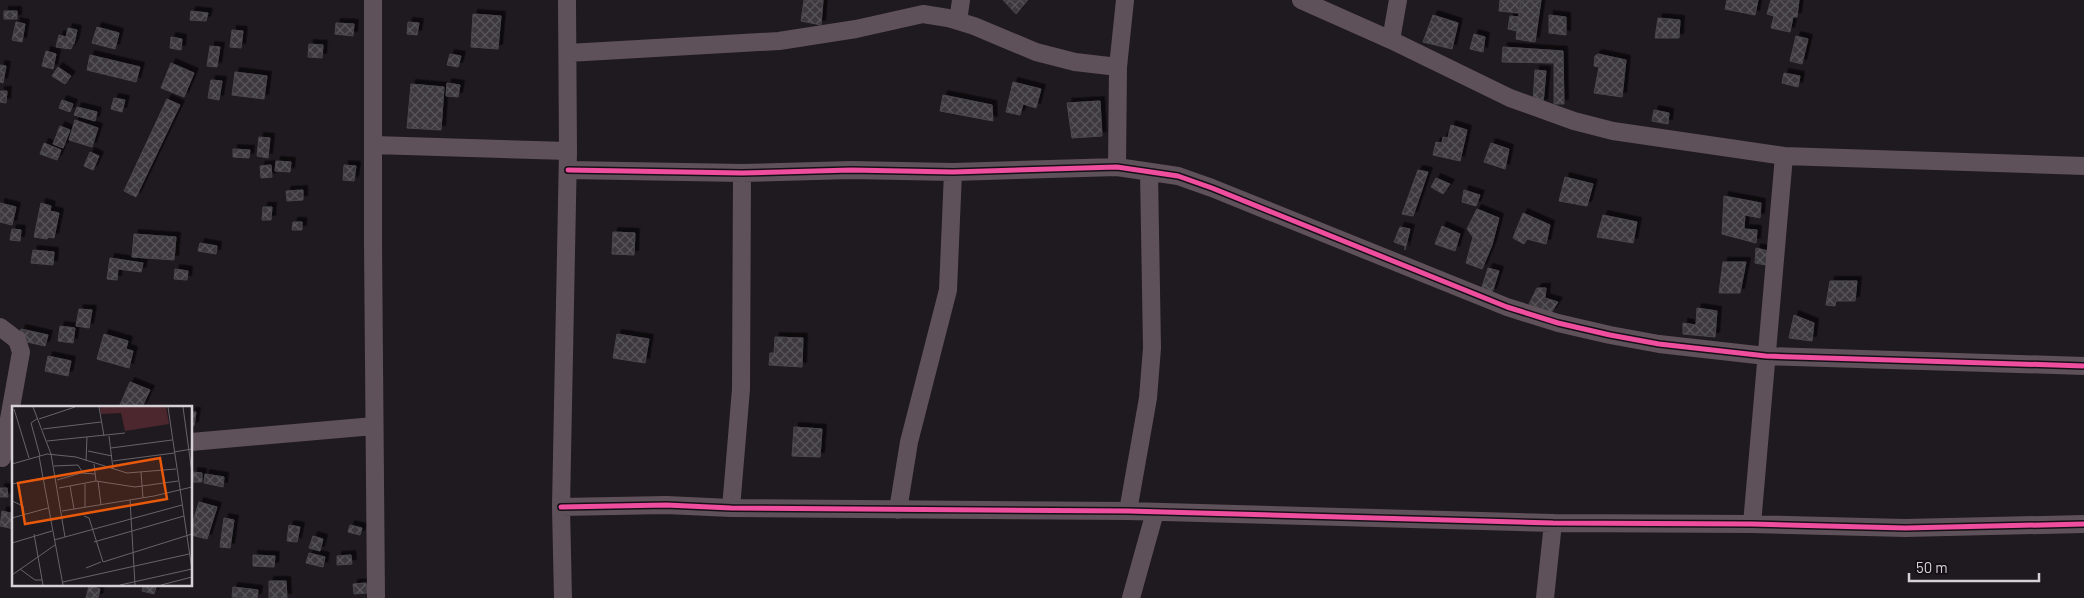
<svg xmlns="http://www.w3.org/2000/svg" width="2084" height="598" viewBox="0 0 2084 598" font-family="Barlow,sans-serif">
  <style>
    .building { fill: url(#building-cross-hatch); stroke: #49474c; filter: url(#shadow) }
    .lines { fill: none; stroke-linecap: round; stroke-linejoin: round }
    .street { stroke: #5f5159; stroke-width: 18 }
    .cycleway-casing { stroke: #160f17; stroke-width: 8 }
    .cycleway { stroke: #ef4d9e; stroke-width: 5 }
    .inset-road { fill: none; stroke: #686369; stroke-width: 1 }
    .view { fill: #e8590c; fill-opacity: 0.15; stroke: #e8590c; stroke-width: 2.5 }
    .inset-edge { fill: none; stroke: #d6d0d7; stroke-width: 2.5 }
  </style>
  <defs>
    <pattern id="building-cross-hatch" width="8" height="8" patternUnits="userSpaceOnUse" patternTransform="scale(1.25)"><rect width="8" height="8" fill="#3c393d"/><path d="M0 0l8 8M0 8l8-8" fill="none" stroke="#575558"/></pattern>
    <filter id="shadow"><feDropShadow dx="4.5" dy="-4.5" stdDeviation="0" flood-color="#0009"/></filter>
  </defs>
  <rect width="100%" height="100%" fill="#1f1a1f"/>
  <path class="building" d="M 804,0 L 823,0 L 821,25 L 801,21 Z
    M 1003,0 L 1028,0 L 1016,14 Z
    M 1500,0 L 1521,0 L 1519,13 L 1499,11 Z
    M 1521,0 L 1541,0 L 1535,42 L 1516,39 Z
    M 1727,0 L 1758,0 L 1755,15 L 1725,9 Z
    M 1771,0 L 1799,0 L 1797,17 L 1793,17 L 1790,32 L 1771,28 L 1774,16 L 1767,14 Z
    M 4,11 L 17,11 L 17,19 L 4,19 Z
    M 191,11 L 208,13 L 206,21 L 190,20 Z
    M 473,14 L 501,16 L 498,49 L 471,47 Z
    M 1433,15 L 1458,23 L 1452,49 L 1423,42 Z
    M 1549,15 L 1566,17 L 1566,35 L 1549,33 Z
    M 1510,16 L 1519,17 L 1517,31 L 1508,29 Z
    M 1658,18 L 1680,20 L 1679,38 L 1655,38 Z
    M 16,22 L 25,24 L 22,42 L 12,40 Z
    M 408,22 L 419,23 L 417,35 L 407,34 Z
    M 336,23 L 354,24 L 353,36 L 335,34 Z
    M 97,27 L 119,33 L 115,49 L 92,43 Z
    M 68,28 L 77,30 L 74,44 L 73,44 L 71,49 L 56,47 L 59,35 L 66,37 Z
    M 232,30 L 243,31 L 241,48 L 230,47 Z
    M 1474,34 L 1485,37 L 1483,52 L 1470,49 Z
    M 1796,36 L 1808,39 L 1802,64 L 1790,61 Z
    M 171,37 L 182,39 L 181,50 L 170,48 Z
    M 309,44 L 323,45 L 322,58 L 308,57 Z
    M 210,46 L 220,47 L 217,67 L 207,66 Z
    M 1503,47 L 1563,51 L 1564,104 L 1554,104 L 1554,63 L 1502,62 Z
    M 46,51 L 56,54 L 53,69 L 42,66 Z
    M 450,54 L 461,56 L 458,67 L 447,65 Z
    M 1598,54 L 1626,60 L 1622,97 L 1594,93 L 1599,67 L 1594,66 L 1595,56 Z
    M 90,55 L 140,67 L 136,82 L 87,70 Z
    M 171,63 L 194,73 L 184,97 L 161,88 Z
    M 0,65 L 6,66 L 3,83 L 0,82 Z
    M 58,67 L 71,76 L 65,84 L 52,76 Z
    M 1535,70 L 1546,71 L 1543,104 L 1533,102 Z
    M 235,72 L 267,76 L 264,99 L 232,95 Z
    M 1784,73 L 1800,76 L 1798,87 L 1782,83 Z
    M 211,80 L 222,81 L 219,100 L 208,98 Z
    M 1013,82 L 1041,89 L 1036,108 L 1023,104 L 1020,115 L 1006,112 Z
    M 447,83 L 460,85 L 458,97 L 446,96 Z
    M 411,84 L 444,87 L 441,130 L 407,128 Z
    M 0,91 L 7,91 L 6,103 L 0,102 Z
    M 943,95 L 992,105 L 993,121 L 940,111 Z
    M 114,98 L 125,100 L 122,112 L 111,109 Z
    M 167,99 L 180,105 L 136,197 L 124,191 Z
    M 62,100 L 73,104 L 70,112 L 59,108 Z
    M 1100,101 L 1102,136 L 1072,138 L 1067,103 Z
    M 77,107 L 97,112 L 95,121 L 74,115 Z
    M 1654,110 L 1669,113 L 1668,124 L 1652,121 Z
    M 75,120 L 98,128 L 92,147 L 69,140 Z
    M 1451,125 L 1467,130 L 1460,161 L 1433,155 L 1436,142 L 1442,143 L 1443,137 L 1448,138 Z
    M 60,126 L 70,130 L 63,148 L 53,144 Z
    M 259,137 L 270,138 L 268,158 L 257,156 Z
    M 44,143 L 61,150 L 57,160 L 40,154 Z
    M 1491,143 L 1509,149 L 1505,169 L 1484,162 Z
    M 233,149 L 250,150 L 249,158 L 233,157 Z
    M 90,152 L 99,156 L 93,170 L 84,166 Z
    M 276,161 L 291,162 L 290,172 L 275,171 Z
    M 271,165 L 272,177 L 261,178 L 260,166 Z
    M 344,165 L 356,166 L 354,181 L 343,180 Z
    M 1418,170 L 1428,172 L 1413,216 L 1402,214 Z
    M 1565,177 L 1593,184 L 1587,206 L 1559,201 Z
    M 1436,178 L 1450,184 L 1443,194 L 1431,187 Z
    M 303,190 L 303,200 L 287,201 L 286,191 Z
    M 1464,190 L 1480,195 L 1476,206 L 1462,202 Z
    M 1724,196 L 1761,203 L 1760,218 L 1745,215 L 1744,229 L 1757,230 L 1756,243 L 1722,234 Z
    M 0,203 L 16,207 L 12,225 L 0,222 Z
    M 41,203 L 51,206 L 50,211 L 59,213 L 54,238 L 48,237 L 47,239 L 34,237 Z
    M 263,207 L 272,207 L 271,220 L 262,220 Z
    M 1477,209 L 1499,218 L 1492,245 L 1473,237 L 1467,229 Z
    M 1523,213 L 1550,225 L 1546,244 L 1527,239 L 1524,244 L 1513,238 Z
    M 1603,215 L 1637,222 L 1633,243 L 1597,237 Z
    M 293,222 L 302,222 L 302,230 L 292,230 Z
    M 1442,226 L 1460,234 L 1455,251 L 1435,244 Z
    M 1400,227 L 1410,229 L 1405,250 L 1405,246 L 1394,242 Z
    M 12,229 L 21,230 L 20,241 L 10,240 Z
    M 613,232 L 635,233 L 634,255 L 612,254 Z
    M 134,234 L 176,237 L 174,260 L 132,257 Z
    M 1473,237 L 1492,245 L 1482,269 L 1466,263 Z
    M 200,243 L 217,246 L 216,254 L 198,251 Z
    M 1756,248 L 1768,251 L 1766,265 L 1755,263 Z
    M 33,250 L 54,252 L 53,265 L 31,263 Z
    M 110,258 L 143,263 L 141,272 L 118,269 L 117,280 L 107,279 Z
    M 1723,262 L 1746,262 L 1740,293 L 1719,293 Z
    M 1488,268 L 1499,271 L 1492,293 L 1481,290 Z
    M 175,269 L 188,271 L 187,280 L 174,279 Z
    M 1830,281 L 1857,281 L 1855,301 L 1836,301 L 1835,306 L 1826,305 Z
    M 1537,288 L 1546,288 L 1545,298 L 1558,302 L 1551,313 L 1529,304 Z
    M 1697,308 L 1717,311 L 1715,337 L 1683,334 L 1683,323 L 1696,325 Z
    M 79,309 L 92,310 L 89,328 L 76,326 Z
    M 1794,315 L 1814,323 L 1812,341 L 1789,338 Z
    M 60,326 L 75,328 L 73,343 L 58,341 Z
    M 21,329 L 48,335 L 45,346 L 18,340 Z
    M 104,334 L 128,341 L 126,349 L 133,351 L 129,368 L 97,359 Z
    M 617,334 L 649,339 L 645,363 L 613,358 Z
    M 775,337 L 803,338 L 802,367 L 769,365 L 770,353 L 774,353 Z
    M 48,356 L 71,361 L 68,376 L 45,371 Z
    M 130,382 L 150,390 L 142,407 L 119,407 Z
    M 191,412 L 196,412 L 194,426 L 191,426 Z
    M 794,427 L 822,429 L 820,457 L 792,456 Z
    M 193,472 L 202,473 L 202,482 L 193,482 Z
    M 205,474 L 224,477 L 223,487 L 204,483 Z
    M 0,488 L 7,488 L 8,497 L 0,497 Z
    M 199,502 L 217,507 L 207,539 L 191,535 L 191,528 Z
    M 2,511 L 14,514 L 14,529 L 0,526 Z
    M 224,518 L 234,520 L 230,548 L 220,547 Z
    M 289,525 L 300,527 L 297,542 L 287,541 Z
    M 350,525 L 362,528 L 360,535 L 348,532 Z
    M 313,536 L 323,539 L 320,551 L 309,548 Z
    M 309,553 L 325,557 L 323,567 L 306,563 Z
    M 253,555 L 275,556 L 274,567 L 253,566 Z
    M 351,555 L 352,564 L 337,565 L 337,556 Z
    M 269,581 L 286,581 L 287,598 L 269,598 Z
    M 366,583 L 367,593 L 354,594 L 353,584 Z
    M 144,584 L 156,587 L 154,594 L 142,591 Z
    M 89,586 L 100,589 L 98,598 L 86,598 Z
    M 233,587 L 258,590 L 257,598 L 232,597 Z"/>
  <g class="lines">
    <path class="street" d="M 373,0 L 373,243 L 376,598
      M 1301,0 L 1391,40 L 1510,98 L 1574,121 L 1613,131 L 1784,156 L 2084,166
      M 958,21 L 961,0
      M 1391,40 L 1398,0
      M 568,53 L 779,41 L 856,29 L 923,14 L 948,18 L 974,26 L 1036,52 L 1075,62 L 1118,67
      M 374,145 L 568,151
      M 1117,167 L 1118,67 L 1125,0
      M 568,170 L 742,173 L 851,170 L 953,172 L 1117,167 L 1178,176 L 1212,188 L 1507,307 L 1558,323 L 1610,335 L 1659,344 L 1766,356 L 2084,366
      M 0,327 L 17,340 L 21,352 L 2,458
      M 191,442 L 374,426
      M 561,507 L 666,505 L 731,508 L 1128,511 L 1553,523 L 1752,524 L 1905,528 L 2084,524
      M 731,508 L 741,389 L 742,173
      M 898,510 L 909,442 L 948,290 L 953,172
      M 1128,511 L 1148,398 L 1152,348 L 1149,172
      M 1752,524 L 1784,156
      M 563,598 L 561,507 L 568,151 L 567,0
      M 1131,598 L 1155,512
      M 1545,598 L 1553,523"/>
    <defs>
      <path id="cycleway" d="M 568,170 L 742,173 L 851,170 L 953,172 L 1117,167 L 1178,176 L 1212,188 L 1507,307 L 1558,323 L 1610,335 L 1659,344 L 1766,356 L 2084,366
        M 561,507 L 666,505 L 731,508 L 1128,511 L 1553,523 L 1752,524 L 1905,528 L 2084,524"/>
    </defs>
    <use href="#cycleway" class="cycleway-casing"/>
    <use href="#cycleway" class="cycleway"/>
  </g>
  <g transform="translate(12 406)">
    <rect width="180" height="180" fill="#1f1a1f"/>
    <path d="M 88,1 L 154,1 L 157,18 L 113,25 L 109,7 L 89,8 Z" fill="#4c282e"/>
    <path class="inset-road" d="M 21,1 L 39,48 L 53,131M 87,1 L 92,30M 156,1 L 180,164M 171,1 L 180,67M 2,3 L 17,52M 26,12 L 19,17 L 28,50M 27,13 L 63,1M 31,23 L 89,16M 97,30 L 101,63M 35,35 L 113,27M 99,42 L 160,34M 76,45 L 100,50M 162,46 L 180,43M 27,50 L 51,179M 74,55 L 75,31M 101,55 L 162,47M 0,58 L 35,48 L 64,51 L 115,67 L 164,63M 82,58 L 84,75M 42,60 L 66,59 L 71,67M 129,66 L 131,92M 45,74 L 69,67 L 83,68M 86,75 L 89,99M 0,78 L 31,72M 73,78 L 73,101M 58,80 L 62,103M 47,82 L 84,75 L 123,81 L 166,75M 118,94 L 123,179M 0,95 L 11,100 L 12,108M 50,105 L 142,90 L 180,81M 72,110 L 77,112 L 91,156 L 180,128M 0,112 L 36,102M 22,128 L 31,179M 42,134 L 170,99M 82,136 L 172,110M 0,137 L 40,125M 74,162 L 89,156M 8,163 L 23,174 L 30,174M 0,169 L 43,139M 51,176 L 177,148M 108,179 L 180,163M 149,179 L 180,171"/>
    <path class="view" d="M 148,52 L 155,93 L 13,118 L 6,77 Z"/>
    <rect width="180" height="180" class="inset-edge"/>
  </g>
  <path d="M1909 573v8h130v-8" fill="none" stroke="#d6d0d7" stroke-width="2.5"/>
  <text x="1916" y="573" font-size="15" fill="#d6d0d7" stroke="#160f17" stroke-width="4" paint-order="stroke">50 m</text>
</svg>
